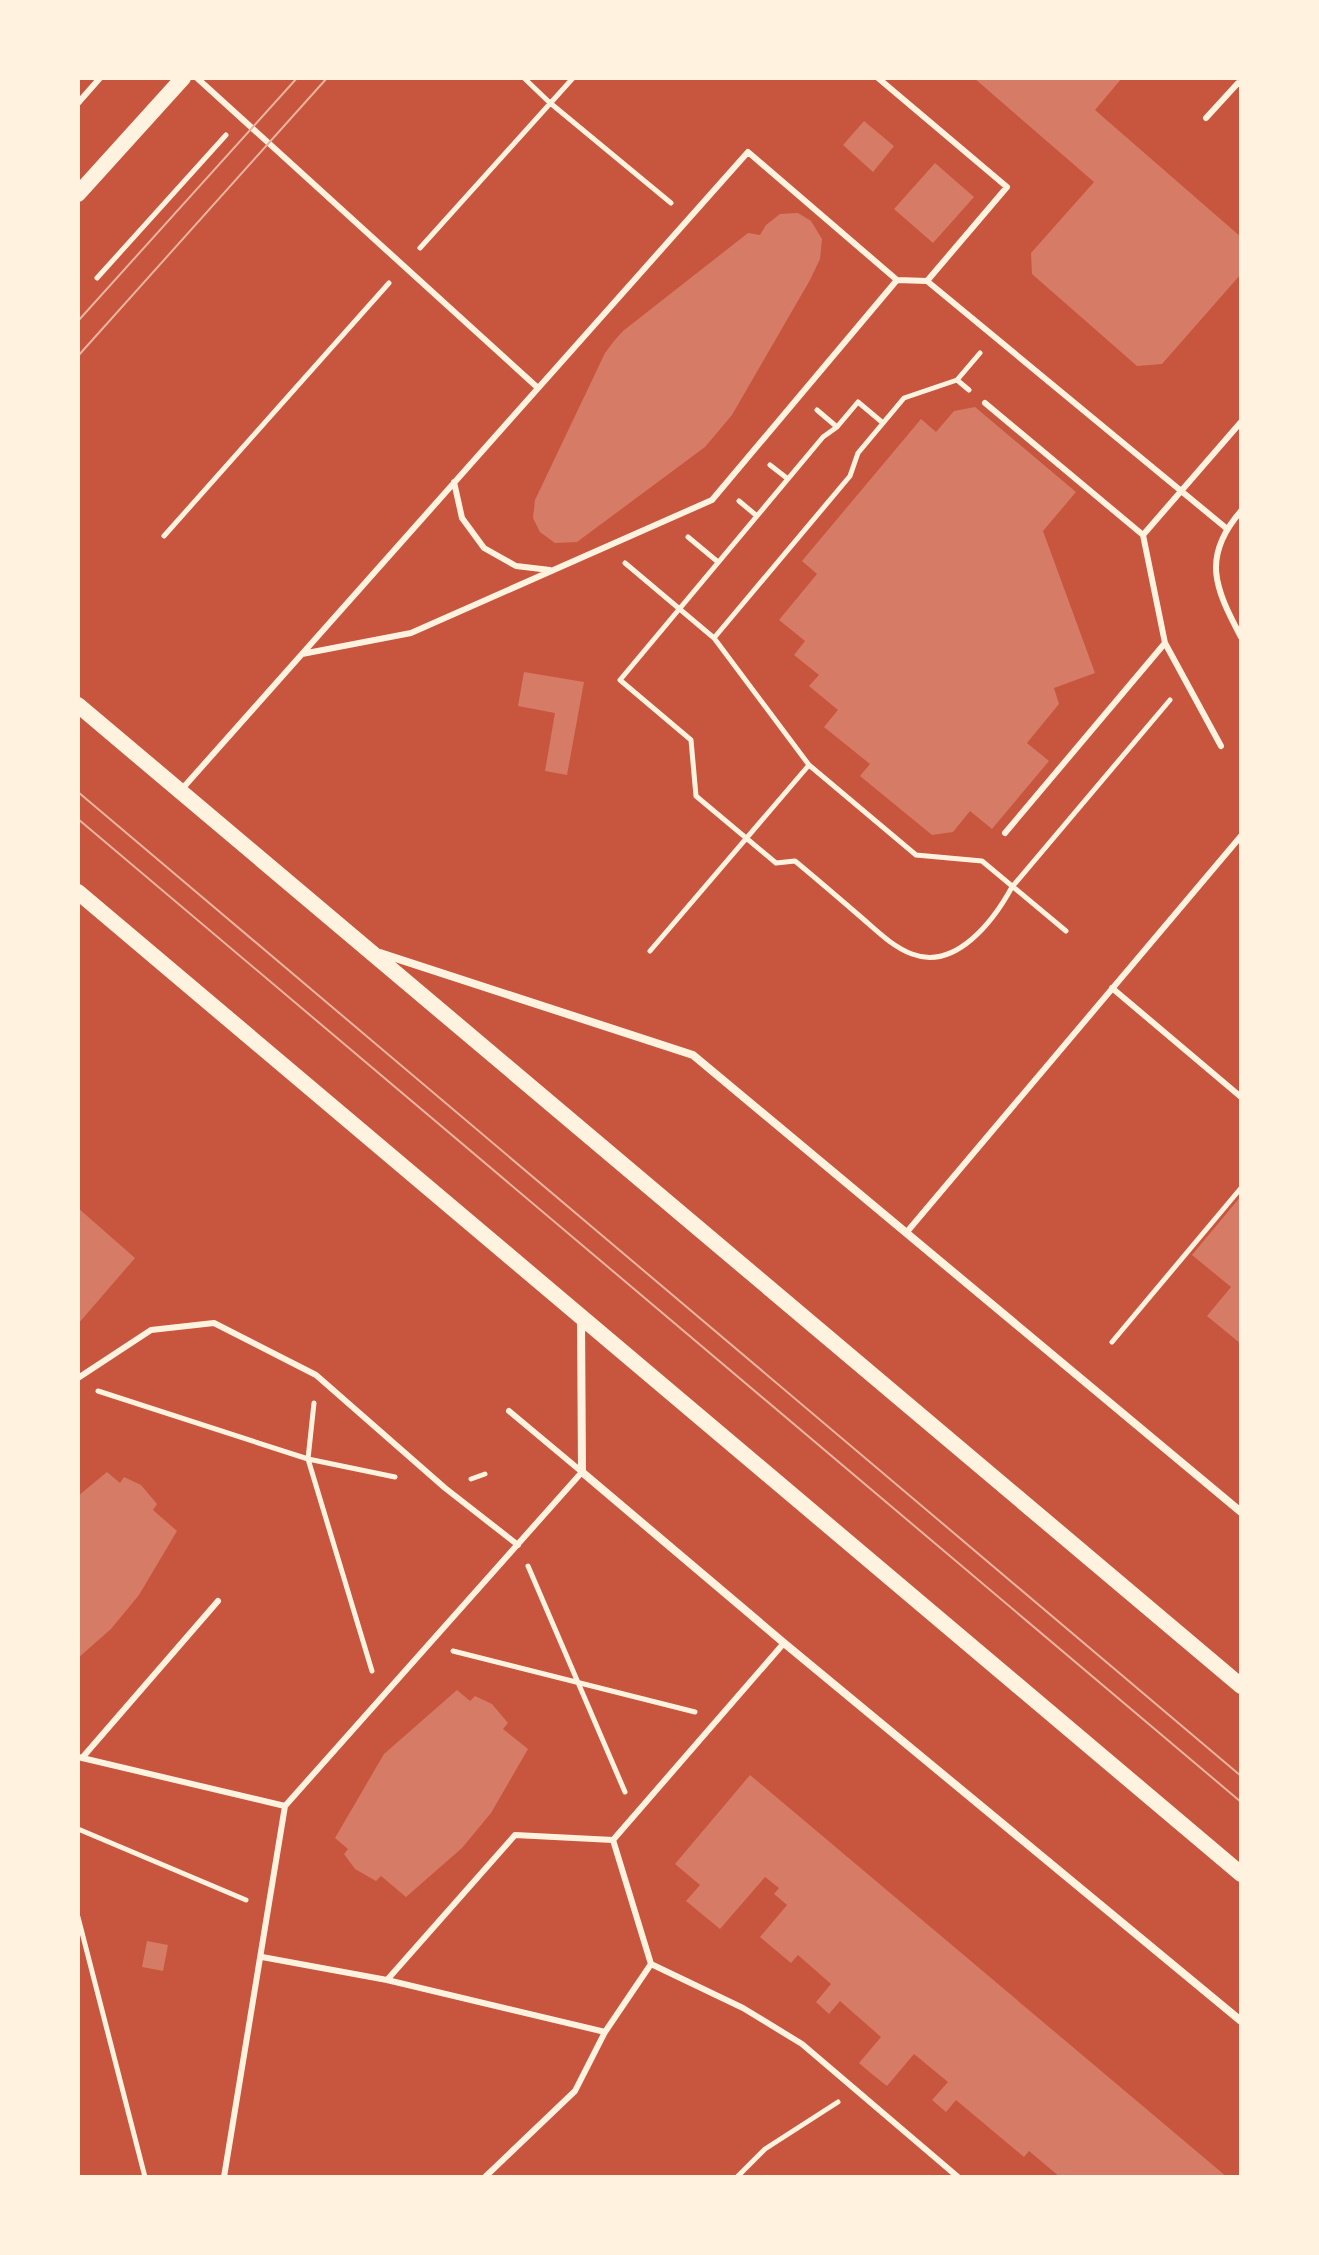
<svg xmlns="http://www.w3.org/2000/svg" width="1319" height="2255" viewBox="0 0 1319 2255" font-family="Montserrat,sans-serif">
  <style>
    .building { fill: #d67c66 }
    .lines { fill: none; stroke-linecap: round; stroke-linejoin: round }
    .path { stroke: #fff3e0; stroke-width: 5 }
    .service { stroke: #fff3e0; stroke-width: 6 }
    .minor { stroke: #fff3e0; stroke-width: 8 }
    .secondary { stroke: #fff3e0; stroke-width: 16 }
    .tram { stroke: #e9b49f; stroke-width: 2 }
  </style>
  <rect width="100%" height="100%" fill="#c8553d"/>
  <path class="building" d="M 974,78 L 1122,78 L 1095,110 L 1241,237 L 1241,274 L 1162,364 L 1137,366 L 1032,274 L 1031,253 L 1094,182 Z
    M 864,121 L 894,146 L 873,172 L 843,145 Z
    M 935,163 L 974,197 L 933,243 L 894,209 Z
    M 798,213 L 811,221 L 822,239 L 820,259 L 810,280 L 732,415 L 705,447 L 577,542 L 555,543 L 540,532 L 533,518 L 535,500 L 605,353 L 614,341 L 623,331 L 748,233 L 760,235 L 766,225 L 780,214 Z
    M 975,407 L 1076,492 L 1043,531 L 1095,673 L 1054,688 L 1059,704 L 1027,743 L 1049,761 L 992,829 L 970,811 L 953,832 L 932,835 L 860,776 L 870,764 L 824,727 L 838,710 L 809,686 L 819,675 L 794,655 L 805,641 L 779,620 L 817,574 L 802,561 L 921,419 L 936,432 L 954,411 Z
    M 524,672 L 584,682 L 567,775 L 545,771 L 555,713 L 518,706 Z
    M 1241,1196 L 1241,1344 L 1207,1316 L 1231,1287 L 1192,1255 Z
    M 78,1208 L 135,1258 L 78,1324 Z
    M 107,1472 L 120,1483 L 124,1477 L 141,1485 L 157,1504 L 153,1510 L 177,1531 L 139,1595 L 111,1629 L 78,1658 L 78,1496 Z
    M 457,1690 L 470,1701 L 475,1696 L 492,1704 L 508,1723 L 503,1729 L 528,1749 L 491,1813 L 462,1848 L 406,1897 L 381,1876 L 376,1881 L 355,1869 L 344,1854 L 348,1849 L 335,1838 L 384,1754 Z
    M 750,1775 L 1227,2177 L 1060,2177 L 1029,2151 L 1024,2157 L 956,2100 L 946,2112 L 932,2100 L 948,2082 L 914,2054 L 887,2086 L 873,2075 L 859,2063 L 881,2037 L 840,2001 L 829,2014 L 816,2002 L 831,1984 L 798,1955 L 791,1963 L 760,1937 L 787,1905 L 774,1894 L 779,1888 L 765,1877 L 720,1929 L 686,1901 L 700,1885 L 675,1864 Z
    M 147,1941 L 168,1945 L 163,1971 L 142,1967 Z"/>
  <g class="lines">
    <path class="path" d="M 524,78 L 549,102 L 671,203
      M 420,248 L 573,78
      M 97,278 L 226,135
      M 957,380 L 980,353
      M 969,390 L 957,380 L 904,398 L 858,453 L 850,476 L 714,638 L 809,765 L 916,855 L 982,861 L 1066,931
      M 817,410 L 837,427
      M 883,423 L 858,402 L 837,427 L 823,437 L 620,680 L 691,740 L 696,796 L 776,863 L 795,861 C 818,880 840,899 862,918 C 877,931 893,947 912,954 C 956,971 994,920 1012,887 L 1170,700
      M 770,465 L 788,479
      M 739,501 L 757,516
      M 164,536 L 389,283
      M 688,537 L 718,562
      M 625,563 L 714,638
      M 650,951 L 809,765
      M 1112,1342 L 1241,1188
      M 98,1391 L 308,1459 L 395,1477
      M 314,1403 L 308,1459 L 372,1671
      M 471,1479 L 485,1474
      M 528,1566 L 625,1792
      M 453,1651 L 695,1712
      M 78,1829 L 246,1900
      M 78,1917 L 145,2177
      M 737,2177 L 765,2149 L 838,2102"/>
    <path class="service" d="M 197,78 L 538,388
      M 878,78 L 1007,187 L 927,281 L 1226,528
      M 78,103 L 100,78
      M 1206,118 L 1238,83 L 1241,85
      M 897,280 L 927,281
      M 985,403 L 1143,535
      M 454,482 L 462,518 L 484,548 L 516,566 L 550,570
      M 1241,511 C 1201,557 1215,588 1241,637
      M 1221,746 L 1165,643 L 1143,535 L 1241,422
      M 182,789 L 748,152 L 897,280 L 712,500 L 411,633 L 302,654
      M 1005,833 L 1165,643
      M 1112,988 L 1241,1097
      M 906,1233 L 1241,836
      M 78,1378 L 151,1330 L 214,1323 L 316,1375 L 445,1488 L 518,1545
      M 784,1643 L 613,1840 L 651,1964 L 743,2008 L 802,2044 L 958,2177
      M 78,1757 L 285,1806
      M 82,1758 L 218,1601
      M 262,1957 L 387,1980 L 605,2032 L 651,1964
      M 387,1980 L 515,1835 L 613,1840
      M 224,2177 L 285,1806 L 582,1472 L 509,1411
      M 485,2177 L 575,2091 L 605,2032"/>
    <path class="minor" d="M 380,953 L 693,1055 L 1241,1512
      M 581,1318 L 582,1472 L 784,1643 L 1241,2021"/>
    <path class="secondary" d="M 78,194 L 183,78
      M 78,705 L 1241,1686
      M 78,892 L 1241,1874"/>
    <path class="tram" d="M 78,321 L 297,78
      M 78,356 L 327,78
      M 78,792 L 1241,1776
      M 78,819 L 1241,1802"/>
  </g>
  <rect width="1319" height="2255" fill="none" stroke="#fff3e0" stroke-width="160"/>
</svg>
